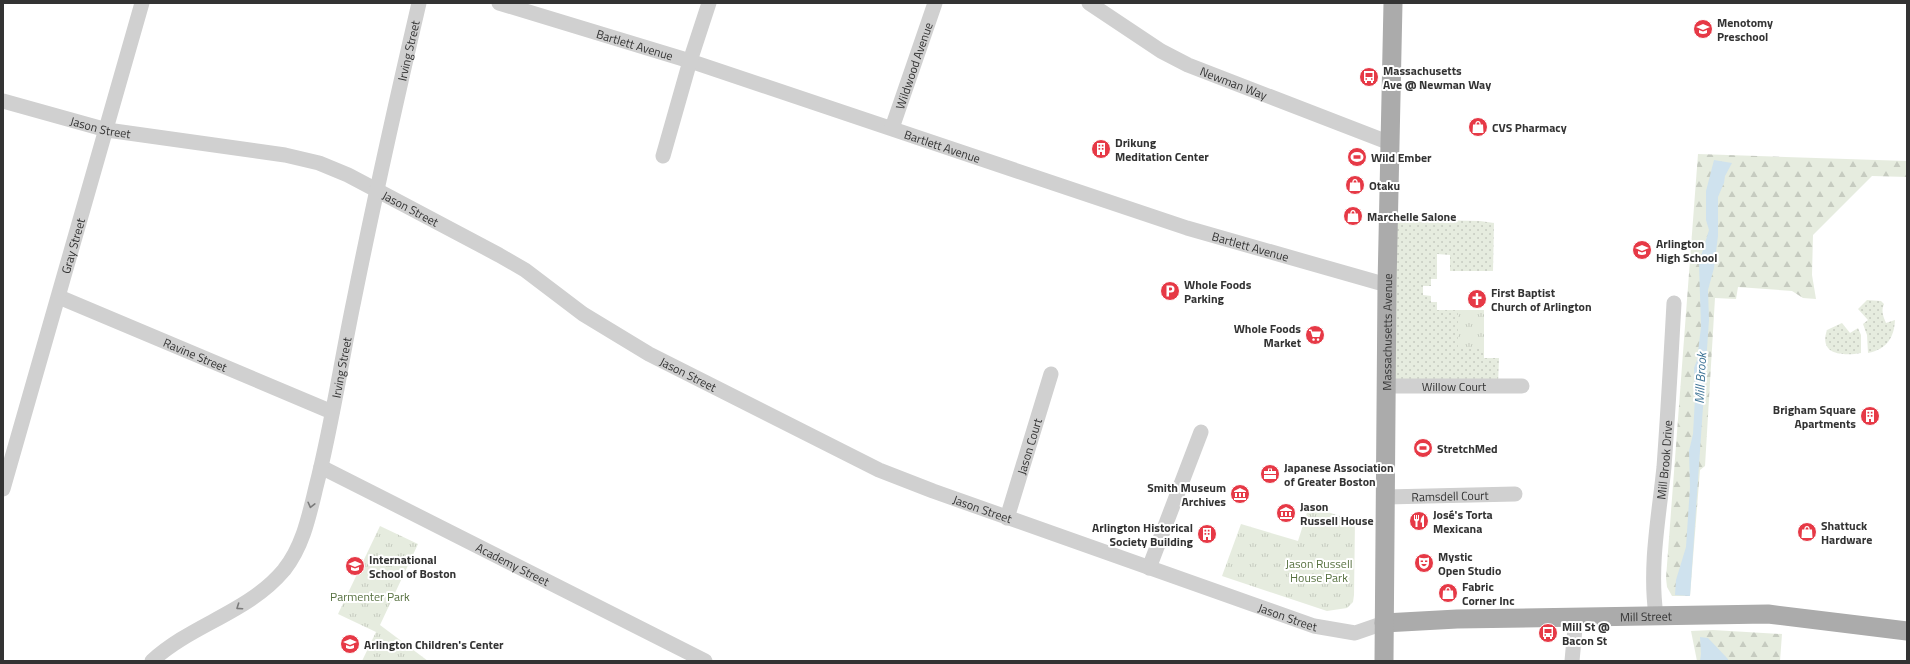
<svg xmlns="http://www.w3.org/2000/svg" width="1910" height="664" viewBox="0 0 1910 664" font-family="'Titillium Web',sans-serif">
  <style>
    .grass { fill: url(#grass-dots) }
    .forest { fill: url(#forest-firs) }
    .park { fill: url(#park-tufts) }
    .water { fill: #cfe2ee }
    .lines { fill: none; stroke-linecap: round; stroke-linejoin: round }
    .minor { stroke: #d0d0d0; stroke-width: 15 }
    .major { stroke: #ababab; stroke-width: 19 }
    .oneway { stroke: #7a7a7a }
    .labels { text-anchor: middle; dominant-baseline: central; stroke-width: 4; stroke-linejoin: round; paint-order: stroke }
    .poi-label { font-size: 12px; font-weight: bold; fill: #333; stroke: #fff; text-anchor: start }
    .street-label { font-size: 12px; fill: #333; stroke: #fff }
    .park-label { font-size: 12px; fill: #56703f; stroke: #fff }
    .water-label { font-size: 13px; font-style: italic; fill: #3f7597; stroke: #fff }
  </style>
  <defs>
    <pattern id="grass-dots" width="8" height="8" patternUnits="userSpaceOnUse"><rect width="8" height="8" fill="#e6ecdf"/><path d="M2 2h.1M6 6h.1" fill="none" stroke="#c6cbc0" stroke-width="1.8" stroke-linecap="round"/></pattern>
    <pattern id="forest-firs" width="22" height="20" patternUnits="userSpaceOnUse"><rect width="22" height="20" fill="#e6ecdf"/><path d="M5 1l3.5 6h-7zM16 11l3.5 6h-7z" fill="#c6cbc0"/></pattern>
    <pattern id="park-tufts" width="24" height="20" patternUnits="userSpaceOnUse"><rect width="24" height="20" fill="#e6ecdf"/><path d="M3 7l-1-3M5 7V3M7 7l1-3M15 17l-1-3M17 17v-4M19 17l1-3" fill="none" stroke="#c6cbc0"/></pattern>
  </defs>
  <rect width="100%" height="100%" fill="#fff"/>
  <path class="grass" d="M 1388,219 L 1480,221 L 1494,223 L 1493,271 L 1450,271 L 1450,255 L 1437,254 L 1437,279 L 1431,279 L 1431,286 L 1423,286 L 1423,295 L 1431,296 L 1431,302 L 1437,302 L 1437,310 L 1458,310 L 1458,348 L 1484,348 L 1484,358 L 1499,358 L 1498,385 L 1387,386 Z
    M 1867,300 L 1881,301 L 1884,304 C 1881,311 1883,316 1886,323 L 1895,320 C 1894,338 1887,349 1868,353 L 1867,335 L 1863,324 L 1868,320 L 1858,309 Z
    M 1842,323 L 1850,333 L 1858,328 L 1861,335 L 1861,353 C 1845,356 1818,356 1827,330 Z"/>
  <path class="forest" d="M 1698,154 L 1907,161 L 1907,177 L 1872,176 L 1813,235 L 1812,275 L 1816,299 L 1803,298 L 1792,291 L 1738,287 L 1736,299 L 1715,298 L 1705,466 L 1700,470 L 1690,596 L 1672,596 L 1667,587 L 1666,578 Z
    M 1713,630 L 1782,634 L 1780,661 L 1697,661 L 1691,631 Z"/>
  <path class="park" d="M 1458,310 L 1484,310 L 1484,348 L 1458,348 Z
    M 1309,506 L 1355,521 L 1354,595 L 1353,602 L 1347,608 L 1327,611 L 1222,576 L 1241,524 L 1298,541 Z
    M 380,526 L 418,544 L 380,625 L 428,661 L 362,661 L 376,632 L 338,614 Z"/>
  <path class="water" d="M 1714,160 L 1732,163 L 1725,176 L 1724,183 L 1718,197 L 1718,236 L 1714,268 L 1708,290 L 1709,320 L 1690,596 L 1675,595 L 1676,580 L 1686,547 L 1690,487 L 1689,451 L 1693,434 L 1695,398 L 1694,368 L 1697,360 L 1701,327 L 1699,263 L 1709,230 L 1706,220 L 1706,191 Z
    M 1700,637 L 1708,638 L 1727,658 L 1729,661 L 1700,661 L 1701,654 Z"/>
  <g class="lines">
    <g class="minor">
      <path id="s1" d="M 499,3 L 690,61 L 1187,228 L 1387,285"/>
      <path id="s2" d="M 1089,3 L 1161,51 L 1188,65 L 1390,143"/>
      <path id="s3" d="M 3,101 L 107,130 L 285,155 L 319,163 L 348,175 L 499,255 L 525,270 L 583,314 L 649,354 L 879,470 L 933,491 L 1314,626 L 1355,633 L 1384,623"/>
      <path id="s4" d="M 892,128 L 935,3"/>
      <path d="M 663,156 L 690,61 L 709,3"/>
      <path id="s5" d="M 59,297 L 332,412"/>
      <path id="s6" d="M 1387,386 L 1522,386"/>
      <path id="s7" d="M 321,467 L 705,661"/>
      <path id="s8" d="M 3,489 L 142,3"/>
      <path id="s9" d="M 1386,497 L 1515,494"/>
      <path id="s10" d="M 1007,518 L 1051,374"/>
      <path d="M 1149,568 L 1201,432"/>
      <path id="s11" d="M 1656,615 C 1649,566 1659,516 1664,467 C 1668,413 1671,358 1674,303"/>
      <path id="s12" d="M 152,661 C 192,624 248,613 284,570 C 303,546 309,516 316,487 C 332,425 341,362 354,300 C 374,200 396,102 419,3"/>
      <path d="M 1572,661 L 1576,617"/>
    </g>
    <g class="major">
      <path id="s13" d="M 1384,623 L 1457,619 L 1768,614 L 1907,631"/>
      <path id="s14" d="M 1384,661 L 1387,285 L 1393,3"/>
    </g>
  </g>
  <defs><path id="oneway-chevron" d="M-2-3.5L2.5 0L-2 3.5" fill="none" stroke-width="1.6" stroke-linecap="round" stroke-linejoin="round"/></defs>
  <g class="oneway">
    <use href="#oneway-chevron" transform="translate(311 505) rotate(104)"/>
    <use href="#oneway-chevron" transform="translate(239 607) rotate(146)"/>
  </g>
  <defs>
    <symbol id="school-disc" viewBox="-11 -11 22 22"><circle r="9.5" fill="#e63946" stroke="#fff"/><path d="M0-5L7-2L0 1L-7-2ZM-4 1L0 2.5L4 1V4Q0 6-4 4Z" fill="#fff"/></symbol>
    <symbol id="bus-disc" viewBox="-11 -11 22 22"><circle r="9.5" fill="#e63946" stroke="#fff"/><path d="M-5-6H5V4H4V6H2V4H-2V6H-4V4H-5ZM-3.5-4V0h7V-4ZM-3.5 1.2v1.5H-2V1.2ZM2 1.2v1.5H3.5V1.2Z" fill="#fff"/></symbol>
    <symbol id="shop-disc" viewBox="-11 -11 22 22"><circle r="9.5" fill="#e63946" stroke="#fff"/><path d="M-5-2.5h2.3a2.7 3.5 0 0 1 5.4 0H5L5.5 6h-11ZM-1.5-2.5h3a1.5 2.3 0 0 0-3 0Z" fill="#fff"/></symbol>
    <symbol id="building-disc" viewBox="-11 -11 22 22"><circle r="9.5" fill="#e63946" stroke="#fff"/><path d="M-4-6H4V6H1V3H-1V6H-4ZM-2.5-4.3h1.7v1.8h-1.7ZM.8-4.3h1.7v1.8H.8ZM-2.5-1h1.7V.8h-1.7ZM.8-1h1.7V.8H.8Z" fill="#fff"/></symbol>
    <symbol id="stadium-disc" viewBox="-11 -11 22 22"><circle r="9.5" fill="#e63946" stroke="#fff"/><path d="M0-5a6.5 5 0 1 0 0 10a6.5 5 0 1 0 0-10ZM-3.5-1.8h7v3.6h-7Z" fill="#fff"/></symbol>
    <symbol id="parking-disc" viewBox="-11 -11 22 22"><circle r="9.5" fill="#e63946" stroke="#fff"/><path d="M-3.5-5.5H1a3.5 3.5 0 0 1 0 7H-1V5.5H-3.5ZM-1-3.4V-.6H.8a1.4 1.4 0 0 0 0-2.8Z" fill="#fff"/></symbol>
    <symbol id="church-disc" viewBox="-11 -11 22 22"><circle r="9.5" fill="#e63946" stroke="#fff"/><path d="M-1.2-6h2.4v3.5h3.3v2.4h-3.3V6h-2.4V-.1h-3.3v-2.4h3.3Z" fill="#fff"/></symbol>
    <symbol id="supermarket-disc" viewBox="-11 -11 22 22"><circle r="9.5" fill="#e63946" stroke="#fff"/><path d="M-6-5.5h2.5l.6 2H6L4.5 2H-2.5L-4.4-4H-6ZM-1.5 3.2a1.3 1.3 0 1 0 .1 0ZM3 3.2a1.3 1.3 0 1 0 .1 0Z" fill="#fff"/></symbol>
    <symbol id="office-disc" viewBox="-11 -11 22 22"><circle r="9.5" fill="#e63946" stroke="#fff"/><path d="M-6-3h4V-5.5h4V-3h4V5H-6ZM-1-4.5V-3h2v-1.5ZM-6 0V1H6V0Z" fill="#fff"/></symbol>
    <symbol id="museum-disc" viewBox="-11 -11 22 22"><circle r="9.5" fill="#e63946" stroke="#fff"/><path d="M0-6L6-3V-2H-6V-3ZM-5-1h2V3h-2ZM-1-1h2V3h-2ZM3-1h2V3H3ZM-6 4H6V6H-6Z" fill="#fff"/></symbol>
    <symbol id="restaurant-disc" viewBox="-11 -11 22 22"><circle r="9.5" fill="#e63946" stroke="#fff"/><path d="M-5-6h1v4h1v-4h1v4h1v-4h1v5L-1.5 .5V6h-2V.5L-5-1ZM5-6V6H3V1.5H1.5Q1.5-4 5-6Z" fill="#fff"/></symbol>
    <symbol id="theatre-disc" viewBox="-11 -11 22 22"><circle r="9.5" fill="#e63946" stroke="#fff"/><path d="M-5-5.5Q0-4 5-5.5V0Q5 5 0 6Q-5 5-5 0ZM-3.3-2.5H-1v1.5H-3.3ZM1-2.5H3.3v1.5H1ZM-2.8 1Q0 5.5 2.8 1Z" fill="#fff"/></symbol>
  </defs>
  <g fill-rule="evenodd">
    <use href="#school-disc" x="1692" y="18" width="22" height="22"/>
    <use href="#bus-disc" x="1358" y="66" width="22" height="22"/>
    <use href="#shop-disc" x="1467" y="116" width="22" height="22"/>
    <use href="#building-disc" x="1090" y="138" width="22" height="22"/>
    <use href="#stadium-disc" x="1346" y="146" width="22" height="22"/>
    <use href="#shop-disc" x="1344" y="174" width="22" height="22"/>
    <use href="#shop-disc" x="1342" y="205" width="22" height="22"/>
    <use href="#school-disc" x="1631" y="239" width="22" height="22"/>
    <use href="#parking-disc" x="1159" y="280" width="22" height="22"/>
    <use href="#church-disc" x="1466" y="288" width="22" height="22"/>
    <use href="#supermarket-disc" x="1304" y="324" width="22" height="22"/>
    <use href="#building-disc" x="1859" y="405" width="22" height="22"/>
    <use href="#stadium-disc" x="1412" y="437" width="22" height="22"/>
    <use href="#office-disc" x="1259" y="463" width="22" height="22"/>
    <use href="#museum-disc" x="1229" y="483" width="22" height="22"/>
    <use href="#museum-disc" x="1275" y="502" width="22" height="22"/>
    <use href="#restaurant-disc" x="1408" y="510" width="22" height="22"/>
    <use href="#shop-disc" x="1796" y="521" width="22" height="22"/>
    <use href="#building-disc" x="1196" y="523" width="22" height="22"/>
    <use href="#theatre-disc" x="1413" y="552" width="22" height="22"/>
    <use href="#school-disc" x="344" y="555" width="22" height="22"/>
    <use href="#shop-disc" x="1437" y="582" width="22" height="22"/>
    <use href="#bus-disc" x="1537" y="622" width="22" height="22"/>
    <use href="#school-disc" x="339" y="633" width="22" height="22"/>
  </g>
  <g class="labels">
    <g class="poi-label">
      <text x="1717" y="22">Menotomy<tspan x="1717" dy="14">Preschool</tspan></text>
      <text x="1383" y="70">Massachusetts<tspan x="1383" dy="14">Ave @ Newman Way</tspan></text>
      <text x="1492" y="127">CVS Pharmacy</text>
      <text x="1115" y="142">Drikung<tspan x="1115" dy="14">Meditation Center</tspan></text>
      <text x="1371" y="157">Wild Ember</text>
      <text x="1369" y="185">Otaku</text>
      <text x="1367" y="216">Marchelle Salone</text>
      <text x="1656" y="243">Arlington<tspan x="1656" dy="14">High School</tspan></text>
      <text x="1184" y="284">Whole Foods<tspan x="1184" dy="14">Parking</tspan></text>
      <text x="1491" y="292">First Baptist<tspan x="1491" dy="14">Church of Arlington</tspan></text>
      <text x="1301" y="328" text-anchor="end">Whole Foods<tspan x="1301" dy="14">Market</tspan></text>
      <text x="1856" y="409" text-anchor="end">Brigham Square<tspan x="1856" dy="14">Apartments</tspan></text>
      <text x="1437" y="448">StretchMed</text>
      <text x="1284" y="467">Japanese Association<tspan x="1284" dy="14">of Greater Boston</tspan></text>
      <text x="1226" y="487" text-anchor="end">Smith Museum<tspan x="1226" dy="14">Archives</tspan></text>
      <text x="1300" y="506">Jason<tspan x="1300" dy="14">Russell House</tspan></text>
      <text x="1433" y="514">José's Torta<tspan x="1433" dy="14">Mexicana</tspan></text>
      <text x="1821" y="525">Shattuck<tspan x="1821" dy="14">Hardware</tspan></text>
      <text x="1193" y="527" text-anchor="end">Arlington Historical<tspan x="1193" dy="14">Society Building</tspan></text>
      <text x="1438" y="556">Mystic<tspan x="1438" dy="14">Open Studio</tspan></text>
      <text x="369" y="559">International<tspan x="369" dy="14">School of Boston</tspan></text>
      <text x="1462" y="586">Fabric<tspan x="1462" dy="14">Corner Inc</tspan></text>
      <text x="1562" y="626">Mill St @<tspan x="1562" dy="14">Bacon St</tspan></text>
      <text x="364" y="644">Arlington Children's Center</text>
    </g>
    <g class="street-label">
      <text stroke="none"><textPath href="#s1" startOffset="142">Bartlett Avenue</textPath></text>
      <text stroke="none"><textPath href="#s12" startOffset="697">Irving Street</textPath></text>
      <text stroke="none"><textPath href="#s4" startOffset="66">Wildwood Avenue</textPath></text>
      <text stroke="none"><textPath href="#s2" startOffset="166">Newman Way</textPath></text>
      <text stroke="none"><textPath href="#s3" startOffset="101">Jason Street</textPath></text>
      <text stroke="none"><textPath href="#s1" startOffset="466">Bartlett Avenue</textPath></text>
      <text stroke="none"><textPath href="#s3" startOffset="425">Jason Street</textPath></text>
      <text stroke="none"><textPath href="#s8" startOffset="253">Gray Street</textPath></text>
      <text stroke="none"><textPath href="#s1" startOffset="790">Bartlett Avenue</textPath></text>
      <text stroke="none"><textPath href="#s14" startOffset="329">Massachusetts Avenue</textPath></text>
      <text stroke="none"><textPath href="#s5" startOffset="148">Ravine Street</textPath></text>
      <text stroke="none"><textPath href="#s12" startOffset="373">Irving Street</textPath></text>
      <text stroke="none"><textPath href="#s3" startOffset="749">Jason Street</textPath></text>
      <text stroke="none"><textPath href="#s6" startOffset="67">Willow Court</textPath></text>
      <text stroke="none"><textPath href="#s10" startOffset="75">Jason Court</textPath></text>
      <text stroke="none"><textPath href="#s11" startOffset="156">Mill Brook Drive</textPath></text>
      <text stroke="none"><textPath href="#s9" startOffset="64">Ramsdell Court</textPath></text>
      <text stroke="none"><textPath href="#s3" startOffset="1073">Jason Street</textPath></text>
      <text stroke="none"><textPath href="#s7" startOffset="215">Academy Street</textPath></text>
      <text stroke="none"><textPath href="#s3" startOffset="1397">Jason Street</textPath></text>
      <text stroke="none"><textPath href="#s13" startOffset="262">Mill Street</textPath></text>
    </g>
    <g class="park-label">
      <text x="1319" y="563">Jason Russell<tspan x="1319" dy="14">House Park</tspan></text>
      <text x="370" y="596">Parmenter Park</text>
    </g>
    <g class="water-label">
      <text transform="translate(1700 378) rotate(-87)">Mill Brook</text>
    </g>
  </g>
  <rect width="1910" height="664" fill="none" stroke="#333333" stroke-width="8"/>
</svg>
